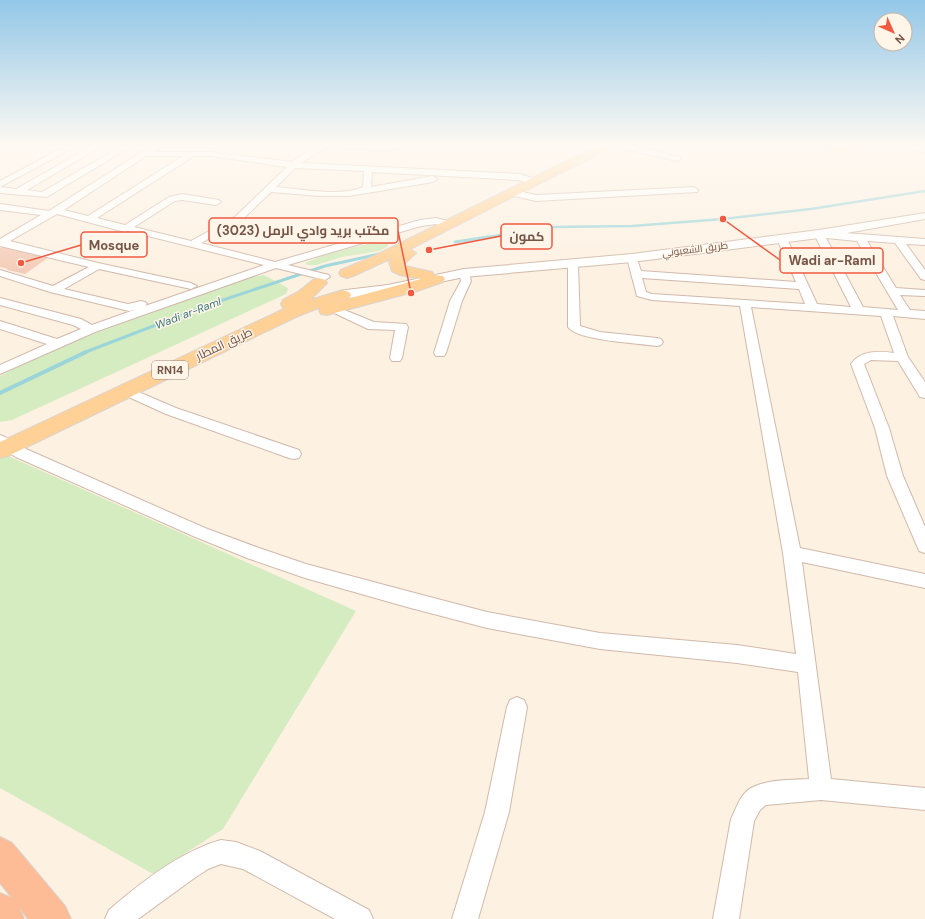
<svg xmlns="http://www.w3.org/2000/svg" width="925" height="919" viewBox="0 0 925 919" font-family="'DM Sans',Cairo,sans-serif">
  <style>
    .green { fill: #d5ecc0 }
    .lines { fill: none; stroke-linecap: round; stroke-linejoin: round }
    .stream-far2 { stroke: #9bd5da; stroke-width: 2.5 }
    .stream-far1 { stroke: #9bd5da; stroke-width: 3 }
    .stream { stroke: #9bd5da; stroke-width: 4 }
    .building { fill: #f4ccb8 }
    .minor-casing { stroke: #d1b9ab; stroke-width: 2 }
    .tertiary-casing { stroke: #d1b9ab; stroke-width: 2 }
    .primary-casing { stroke: #dbd3cf; stroke-width: 2 }
    .trunk-casing { stroke: #dbd3cf; stroke-width: 2 }
    .minor { fill: #fff; fill-rule: evenodd }
    .tertiary { fill: #fff; fill-rule: evenodd }
    .primary { fill: #ffd197; fill-rule: evenodd }
    .trunk { fill: #fdbc96; fill-rule: evenodd }
    .labels { text-anchor: middle; dominant-baseline: central; stroke-width: 3; stroke-linejoin: round; paint-order: stroke }
    .far-street-label { font-size: 10px; fill: #765447; stroke: #fff5e9 }
    .far-water-label { font-size: 11px; font-style: italic; fill: #3a767d; stroke: #fff5e9 }
    .shield { fill: #fff5e9; stroke: #9f8478; stroke-width: 1 }
    .shield-label { font-size: 11px; font-weight: bold; fill: #765447 }
    .street-label { font-size: 12px; fill: #765447; stroke: #fff5e9 }
    .leader { fill: none; stroke: #ef5a40; stroke-width: 1.5 }
    .callout-dot { fill: #ef5a40; stroke: #fff5e9; stroke-width: 1.5 }
    .callout { fill: #fff5e9; stroke: #ef5a40; stroke-width: 1.5 }
    .callout-label { font-size: 13px; text-anchor: middle; font-weight: bold; fill: #765447 }
  </style>
  <rect width="100%" height="100%" fill="#fdf1e2"/>
  <path class="green" d="M 380,241 L 389,243 L 387,247 L 379,251 L 342,257 L 316,265 L 308,265 L 305,263 L 329,253 Z
    M 264,275 L 288,288 L 286,294 L 12,420 L 0,422 L 0,376 L 62,345 L 251,277 Z
    M 6,455 L 356,611 L 223,829 L 153,874 L 0,788 L 0,459 Z"/>
  <g class="lines">
    <path class="stream-far2" d="M 482,238 L 552,227 L 632,226 L 723,219 L 811,209 L 925,191"/>
    <path class="stream-far1" d="M 455,242 L 488,237
      M 83,353 L 208,305 L 325,266 L 384,253"/>
    <path class="stream" d="M 0,393 L 86,352"/>
  </g>
  <path class="building" d="M 818,146 L 868,146 L 868,147 L 841,153 Z
    M 2,247 L 48,258 L 25,274 L 7,270 L 8,269 L 0,267 L 0,248 Z"/>
  <g class="lines">
    <defs>
      <path id="minor" d="M 66,146 L 76,146 L 0,187 L 0,181 Z
        M 92,146 L 102,146 L 27,190 L 42,192 L 122,146 L 132,146 L 47,197 L 0,193 L 0,187 L 16,189 Z
        M 151,146 L 161,146 L 154,152 L 211,152 L 292,162 C 306,152 313,146 331,146 L 316,153 L 302,163 L 520,174 L 537,180 L 538,182 L 534,185 L 519,180 L 372,172 L 371,187 L 433,176 L 437,179 L 433,182 L 349,196 L 320,196 L 271,192 L 242,220 L 201,243 L 275,262 L 420,220 L 436,218 L 452,222 L 454,224 L 449,227 L 436,224 L 421,226 L 288,265 L 329,275 L 330,277 L 325,280 L 276,268 L 95,332 L 0,374 L 0,365 L 47,344 L 0,329 L 0,321 L 57,339 L 81,329 L 73,325 L 0,305 L 0,298 L 81,319 L 92,325 L 134,310 L 129,311 L 50,292 L 0,276 L 0,270 L 53,286 L 89,267 L 0,246 L 0,239 L 41,215 L 0,210 L 0,204 L 49,211 ZM 146,156 L 183,156 L 88,216 L 64,210 ZM 194,156 L 211,156 L 287,167 L 236,216 L 191,241 L 134,227 L 175,201 L 182,200 L 216,205 L 221,202 L 219,200 L 182,194 L 169,197 L 125,225 L 97,218 ZM 295,168 L 364,171 L 363,187 C 341,197 300,189 276,187 ZM 57,214 L 125,232 L 128,231 L 264,265 L 145,306 L 147,304 L 145,302 L 141,301 L 128,304 L 64,289 L 99,269 L 191,289 L 197,286 L 191,283 L 98,263 L 10,241 Z
        M 338,146 L 409,146 L 391,151 L 342,148 Z
        M 624,146 L 633,146 L 680,157 L 681,159 L 677,161 L 624,149 Z
        M 907,146 L 919,146 L 925,148 L 925,153 Z
        M 694,187 L 698,190 L 697,192 L 536,201 L 510,195 L 509,193 L 513,190 L 536,195 Z
        M 819,231 L 925,239 L 925,245 L 906,244 L 925,270 L 925,280 L 921,279 L 895,243 L 867,241 L 896,288 L 925,290 L 925,296 L 900,295 L 910,310 L 925,311 L 925,319 L 893,316 L 908,357 L 925,382 L 925,398 L 920,397 L 898,361 L 871,360 L 864,364 L 889,428 L 903,476 L 925,527 L 925,553 L 919,551 L 917,546 L 887,476 L 875,428 L 851,364 C 861,350 879,351 894,353 L 881,316 L 751,307 L 800,548 L 925,574 L 925,588 L 802,562 L 831,779 L 925,788 L 925,810 L 821,800 L 766,805 L 760,810 L 754,821 L 739,919 L 713,919 L 731,819 C 735,811 738,801 744,794 C 756,779 790,780 809,779 L 798,672 L 737,663 L 600,649 L 487,628 L 407,607 L 305,578 L 247,558 L 193,536 L 16,457 L 0,447 L 0,435 L 5,437 L 26,449 L 205,528 L 259,548 L 306,564 L 407,591 L 487,612 L 600,633 L 737,645 L 796,654 L 783,553 L 740,306 L 652,300 L 637,296 L 627,258 L 632,255 L 636,256 L 641,271 L 796,282 L 777,239 L 782,236 L 787,239 L 817,304 L 851,307 L 814,234 ZM 826,238 L 857,241 L 898,310 L 863,307 ZM 642,278 L 799,289 L 805,304 L 652,294 L 646,292 Z
        M 573,261 L 578,264 L 580,326 L 600,332 L 657,338 L 661,339 L 663,342 L 661,345 L 657,346 C 638,343 578,341 568,327 L 568,264 Z
        M 464,270 L 469,273 L 471,281 L 462,301 L 446,353 L 444,356 L 436,356 L 434,353 L 450,301 L 461,281 L 459,273 Z
        M 332,305 L 374,322 L 406,324 L 408,327 L 402,358 L 400,361 L 392,361 L 390,358 L 395,330 L 368,329 L 328,310 L 326,308 L 328,306 Z
        M 127,387 L 176,408 L 299,450 L 301,454 L 299,458 L 294,459 L 289,458 L 166,414 L 122,394 L 120,391 L 122,388 Z
        M 517,697 L 524,700 L 527,707 L 509,812 L 478,919 L 452,919 L 485,812 L 507,707 L 510,700 Z
        M 221,840 L 236,842 L 260,851 L 369,910 L 373,919 L 335,919 L 243,869 L 221,864 L 208,869 L 193,879 L 138,919 L 105,919 L 109,910 C 140,883 181,851 221,840 Z"/>
      <path id="tertiary" d="M 925,213 L 925,219 L 819,238 L 632,262 L 464,277 L 388,293 L 346,298 L 341,297 L 339,294 L 341,291 L 346,290 L 388,285 L 464,269 L 632,254 L 819,230 Z"/>
      <path id="primary" d="M 597,146 L 612,146 L 610,148 L 410,249 L 416,253 L 405,263 L 405,266 L 432,272 L 434,275 L 443,276 L 445,279 L 443,282 L 417,291 L 327,315 L 321,314 L 319,310 L 321,307 L 298,316 L 8,456 L 0,458 L 0,442 L 286,308 L 283,308 L 281,304 L 283,300 L 298,292 L 313,280 L 319,278 L 325,280 L 327,283 L 310,300 L 343,290 L 349,292 L 351,295 L 349,298 L 325,305 L 421,279 L 400,275 L 392,271 L 389,262 L 392,258 L 353,276 L 347,278 L 341,276 L 339,273 L 341,270 L 372,257 Z"/>
      <path id="trunk" d="M 0,837 L 12,843 L 65,906 L 71,919 L 28,919 L 19,907 L 24,919 L 0,919 L 0,893 L 12,898 L 0,883 Z"/>
    </defs>
    <use href="#minor" class="minor-casing"/>
    <use href="#tertiary" class="tertiary-casing"/>
    <use href="#primary" class="primary-casing"/>
    <use href="#trunk" class="trunk-casing"/>
    <use href="#minor" class="minor"/>
    <use href="#tertiary" class="tertiary"/>
    <use href="#primary" class="primary"/>
    <use href="#trunk" class="trunk"/>
  </g>
  <linearGradient id="sky" x2="0" y2="1"><stop stop-color="#93c7e8"/><stop offset="0.53" stop-color="#fef9f2"/><stop offset="1" stop-color="#fef9f2" stop-opacity="0"/></linearGradient>
  <rect width="925" height="275" fill="url(#sky)"/>
  <g class="labels">
    <g class="far-street-label">
      <text transform="translate(695 249) rotate(-7)">طريق الشعبوني</text>
    </g>
    <g class="far-water-label">
      <text transform="translate(188 313) rotate(-21)">Wadi ar-Raml</text>
    </g>
    <rect class="shield" x="152" y="361" width="36" height="18" rx="3"/>
    <g class="shield-label">
      <text x="170" y="370">RN14</text>
    </g>
    <g class="street-label">
      <text transform="translate(224 344) rotate(-25)">طريق المطار</text>
    </g>
  </g>
  <path class="leader" d="M411 293L398 231M429 250L501 236M21 263L81 245M723 219L780 260"/>
  <g class="callout-dot">
    <circle cx="411" cy="293" r="4"/>
    <circle cx="429" cy="250" r="4"/>
    <circle cx="21" cy="263" r="4"/>
    <circle cx="723" cy="219" r="4"/>
  </g>
  <g class="callout">
    <rect x="209" y="218" width="189" height="25" rx="4"/>
    <rect x="501" y="224" width="51" height="25" rx="4"/>
    <rect x="81" y="232" width="66" height="25" rx="4"/>
    <rect x="780" y="248" width="103" height="25" rx="4"/>
  </g>
  <g class="callout-label">
    <text x="303" y="235">مكتب بريد وادي الرمل (3023)</text>
    <text x="527" y="241">كمون</text>
    <text x="114" y="250">Mosque</text>
    <text x="832" y="265">Wadi ar-Raml</text>
  </g>
  <g transform="translate(893 32) rotate(135)"><circle r="19" fill="#fff5e9" stroke="#c8b5a8"/>
  <path d="M0-3L7 15L0 10L-7 15Z" fill="#ef5a40"/>
  <text y="-6" font-size="11" font-weight="bold" text-anchor="middle" fill="#765447">N</text>
  </g>
</svg>
